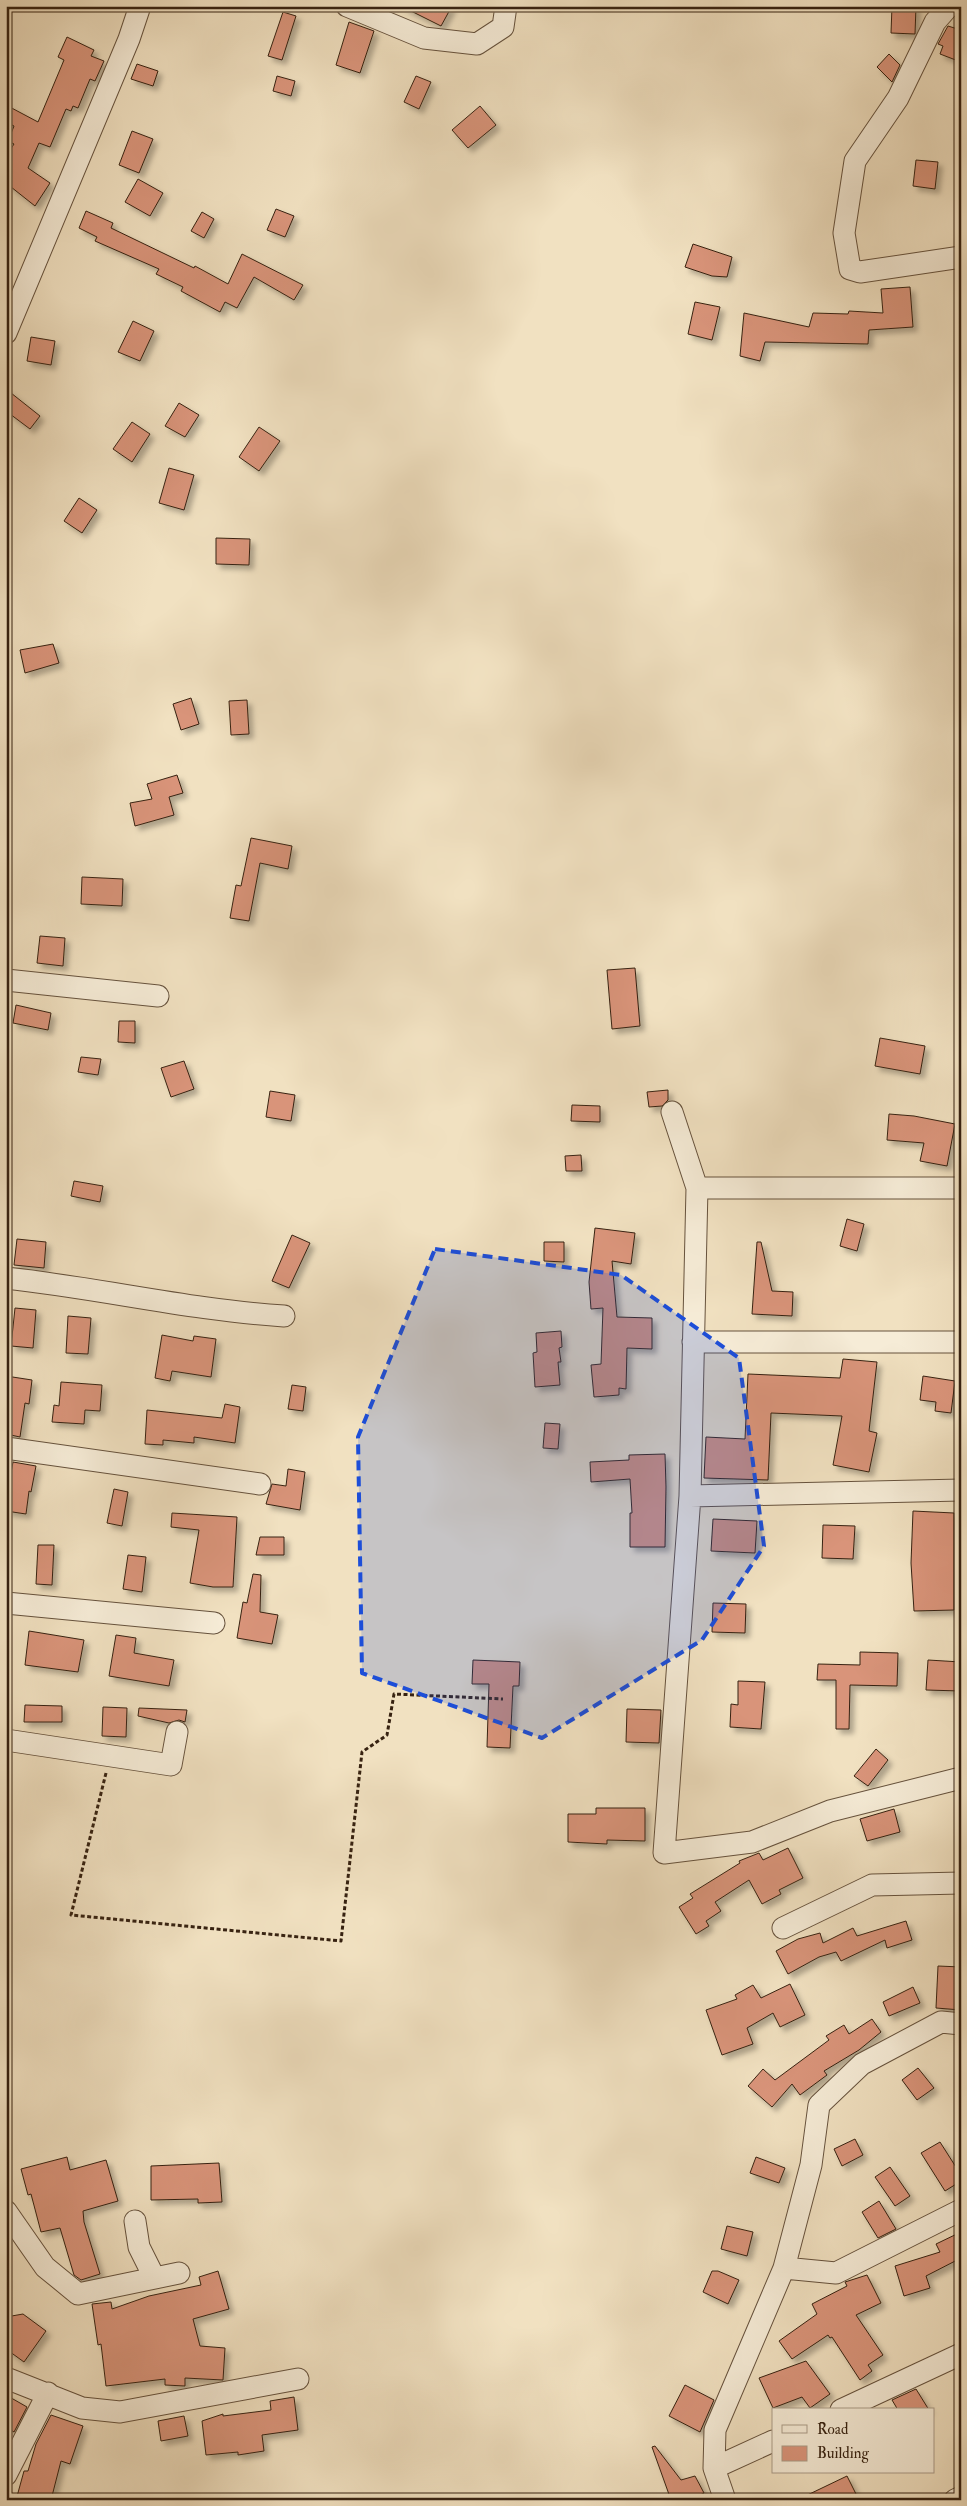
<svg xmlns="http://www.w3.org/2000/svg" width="967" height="2506" viewBox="0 0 967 2506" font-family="'IM FELL Double Pica',serif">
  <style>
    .building { fill: #d9947a; stroke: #372211; filter: url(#shadow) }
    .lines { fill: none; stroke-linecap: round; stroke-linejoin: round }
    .minor-casing { stroke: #66523d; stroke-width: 23 }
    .path { stroke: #372211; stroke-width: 3; stroke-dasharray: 4 2.5; stroke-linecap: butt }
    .minor { stroke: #f6ecd7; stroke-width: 21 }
    .marked { fill: #1d4ed8; fill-opacity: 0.2; stroke: #1d4ed8; stroke-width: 4; stroke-dasharray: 10 6; stroke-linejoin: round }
  </style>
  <defs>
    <filter id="shadow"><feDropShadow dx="4.5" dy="4.5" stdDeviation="2.5" flood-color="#0004"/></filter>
  </defs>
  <rect width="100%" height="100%" fill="#f1e1c1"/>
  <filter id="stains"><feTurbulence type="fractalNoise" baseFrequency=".004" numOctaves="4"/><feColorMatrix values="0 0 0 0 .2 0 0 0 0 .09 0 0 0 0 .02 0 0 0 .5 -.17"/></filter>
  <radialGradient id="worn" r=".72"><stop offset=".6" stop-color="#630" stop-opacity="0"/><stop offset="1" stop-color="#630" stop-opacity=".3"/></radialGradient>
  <path class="building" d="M 401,6 L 452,6 L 441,26 Z
    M 892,6 L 916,6 L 915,34 L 891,33 Z
    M 283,12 L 296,16 L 282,60 L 268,56 Z
    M 349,22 L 374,31 L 360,73 L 336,65 Z
    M 948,26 L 961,30 L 961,62 L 940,54 L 943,46 L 938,44 Z
    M 67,37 L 94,50 L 91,56 L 104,61 L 95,81 L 90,79 L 78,108 L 73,106 L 71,111 L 66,109 L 50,147 L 39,143 L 28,168 L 50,183 L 35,206 L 6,183 L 6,156 L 14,144 L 8,141 L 14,126 L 6,122 L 6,105 L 38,122 L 64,60 L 58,57 Z
    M 889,54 L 900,65 L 892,82 L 877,67 Z
    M 137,64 L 158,71 L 153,86 L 131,79 Z
    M 277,76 L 295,81 L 291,96 L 273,91 Z
    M 416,76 L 431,82 L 419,109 L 404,102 Z
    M 480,106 L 496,125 L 468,148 L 452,130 Z
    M 132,131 L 153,139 L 139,173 L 119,165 Z
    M 916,160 L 938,162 L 935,189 L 913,186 Z
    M 138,179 L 163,193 L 150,216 L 125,202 Z
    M 276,209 L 294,216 L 285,237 L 267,230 Z
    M 86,211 L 113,223 L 111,228 L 194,268 L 195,266 L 228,284 L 242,254 L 303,285 L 294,300 L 254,277 L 237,308 L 225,302 L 220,312 L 181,291 L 183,287 L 156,274 L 159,269 L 95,241 L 97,237 L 79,228 Z
    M 202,212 L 214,219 L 204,238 L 191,231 Z
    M 693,244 L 732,257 L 727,277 L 712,276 L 685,267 Z
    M 910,287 L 913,327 L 869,330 L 868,344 L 765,342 L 760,361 L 740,356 L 744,313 L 809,327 L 813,313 L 848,314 L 849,311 L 883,313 L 881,289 Z
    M 695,302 L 720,307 L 712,340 L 688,334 Z
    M 133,321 L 154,331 L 140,361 L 118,352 Z
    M 31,337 L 55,341 L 51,365 L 27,361 Z
    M 6,389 L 40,416 L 30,429 L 6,411 Z
    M 179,403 L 199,415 L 185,437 L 165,426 Z
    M 132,422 L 150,434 L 132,462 L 113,449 Z
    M 259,427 L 280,441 L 259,471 L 239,457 Z
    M 169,468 L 194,475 L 184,510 L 159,503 Z
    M 79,498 L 97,510 L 82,533 L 64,521 Z
    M 216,538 L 250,539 L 249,565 L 216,564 Z
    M 53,644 L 59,663 L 25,673 L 20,650 Z
    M 191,698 L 199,724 L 181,730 L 173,704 Z
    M 247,700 L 249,734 L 231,735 L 229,701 Z
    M 177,775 L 183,793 L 169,797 L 174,815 L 135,826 L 130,803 L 152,799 L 147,784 Z
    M 251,838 L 292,846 L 288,869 L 260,863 L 249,921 L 230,918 L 236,885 L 241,886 Z
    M 82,877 L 123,879 L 122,906 L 81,904 Z
    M 40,936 L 65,938 L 63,966 L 37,963 Z
    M 635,968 L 640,1026 L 612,1029 L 607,970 Z
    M 16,1005 L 51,1013 L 48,1030 L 13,1023 Z
    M 119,1021 L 135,1021 L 135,1043 L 118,1042 Z
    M 880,1038 L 925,1046 L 920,1074 L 875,1066 Z
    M 81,1057 L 101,1059 L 98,1075 L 78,1072 Z
    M 184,1061 L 194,1089 L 171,1097 L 161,1068 Z
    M 668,1090 L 668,1100 L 662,1106 L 649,1107 L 647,1092 Z
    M 270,1091 L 295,1095 L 291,1121 L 266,1117 Z
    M 572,1105 L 600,1106 L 600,1122 L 571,1121 Z
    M 889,1114 L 914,1116 L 955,1124 L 947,1166 L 920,1161 L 924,1143 L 887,1140 Z
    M 581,1155 L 582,1171 L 566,1171 L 565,1156 Z
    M 74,1181 L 103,1186 L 100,1202 L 71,1196 Z
    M 847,1219 L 864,1224 L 857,1251 L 840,1246 Z
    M 595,1228 L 635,1233 L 631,1264 L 612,1261 L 617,1317 L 652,1318 L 652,1349 L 627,1348 L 626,1389 L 619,1388 L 619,1395 L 594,1397 L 591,1365 L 601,1364 L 603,1308 L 591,1309 L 589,1282 Z
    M 292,1235 L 310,1243 L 289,1288 L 272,1281 Z
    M 17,1239 L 46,1242 L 44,1268 L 14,1265 Z
    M 544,1242 L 564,1242 L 564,1262 L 544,1261 Z
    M 757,1242 L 761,1242 L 772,1291 L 793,1292 L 792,1316 L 752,1314 Z
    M 15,1308 L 36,1310 L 33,1348 L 11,1346 Z
    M 68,1316 L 91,1318 L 88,1354 L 66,1353 Z
    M 561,1331 L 562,1347 L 559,1348 L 561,1362 L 558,1362 L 560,1385 L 535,1387 L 533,1353 L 537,1352 L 536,1333 Z
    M 162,1335 L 193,1341 L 194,1336 L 216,1339 L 211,1377 L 172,1371 L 170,1381 L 155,1378 Z
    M 843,1359 L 877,1362 L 869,1431 L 877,1433 L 869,1472 L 833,1465 L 842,1416 L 771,1413 L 768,1480 L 704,1478 L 706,1437 L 745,1439 L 748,1374 L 840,1378 Z
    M 6,1376 L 32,1380 L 29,1404 L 25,1403 L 20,1437 L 6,1434 Z
    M 923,1376 L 955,1381 L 951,1413 L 935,1411 L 936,1402 L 920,1400 Z
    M 61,1382 L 102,1385 L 100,1411 L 85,1410 L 84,1424 L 52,1422 L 54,1405 L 59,1406 Z
    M 292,1385 L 306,1387 L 303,1411 L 288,1409 Z
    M 225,1404 L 240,1407 L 235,1443 L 194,1437 L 194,1443 L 163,1440 L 163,1445 L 145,1444 L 147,1410 L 222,1418 Z
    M 545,1423 L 560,1424 L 558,1449 L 543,1448 Z
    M 665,1454 L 666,1487 L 665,1547 L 630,1547 L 630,1513 L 632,1513 L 630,1479 L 591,1482 L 590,1462 L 629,1460 L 629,1455 Z
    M 13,1462 L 36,1466 L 31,1492 L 29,1491 L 26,1514 L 6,1511 L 10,1487 L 6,1487 L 6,1481 L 8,1472 L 11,1473 Z
    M 288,1469 L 305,1472 L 300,1510 L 266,1504 L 272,1484 L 286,1486 Z
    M 114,1489 L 128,1492 L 122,1526 L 107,1523 Z
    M 913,1511 L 954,1513 L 954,1610 L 914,1611 L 911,1563 Z
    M 172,1513 L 237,1517 L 233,1587 L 213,1587 L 190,1583 L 199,1530 L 171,1527 Z
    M 713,1519 L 757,1521 L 755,1553 L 711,1551 Z
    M 823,1525 L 855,1526 L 853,1559 L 822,1558 Z
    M 260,1537 L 284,1537 L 284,1555 L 256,1555 Z
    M 38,1545 L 54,1545 L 52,1585 L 36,1584 Z
    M 128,1555 L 146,1557 L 142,1592 L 123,1589 Z
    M 253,1574 L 261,1575 L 260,1612 L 278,1615 L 272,1644 L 237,1638 L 243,1602 L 247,1603 Z
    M 713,1603 L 746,1604 L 745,1633 L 712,1632 Z
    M 29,1631 L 84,1640 L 78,1672 L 25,1665 Z
    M 116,1635 L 136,1638 L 134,1653 L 174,1660 L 169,1686 L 109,1676 Z
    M 860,1652 L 898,1653 L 897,1686 L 850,1685 L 849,1729 L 836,1729 L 836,1680 L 817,1680 L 818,1664 L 860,1665 Z
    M 473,1660 L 520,1662 L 519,1686 L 513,1686 L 510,1748 L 487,1747 L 489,1684 L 472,1684 Z
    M 928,1660 L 961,1662 L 961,1691 L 926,1690 Z
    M 738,1681 L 765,1682 L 761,1729 L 730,1727 L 731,1704 L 738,1705 Z
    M 25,1705 L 62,1706 L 62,1722 L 24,1722 Z
    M 103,1707 L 127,1708 L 126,1737 L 102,1736 Z
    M 139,1708 L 187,1710 L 185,1722 L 179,1720 L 169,1723 L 138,1716 Z
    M 627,1709 L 661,1710 L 659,1743 L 626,1742 Z
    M 876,1749 L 888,1760 L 868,1786 L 854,1776 Z
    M 596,1808 L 645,1808 L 645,1841 L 607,1840 L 607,1844 L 568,1842 L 568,1814 L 596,1814 Z
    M 894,1809 L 900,1832 L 867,1841 L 860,1819 Z
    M 788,1848 L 803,1878 L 779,1890 L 781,1894 L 762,1904 L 749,1880 L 715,1902 L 721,1911 L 706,1921 L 709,1926 L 696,1934 L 679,1907 L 693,1898 L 690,1894 L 740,1863 L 739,1861 L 759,1853 L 763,1860 Z
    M 906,1921 L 912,1940 L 887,1948 L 885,1940 L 841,1961 L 836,1952 L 819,1957 L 788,1974 L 776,1951 L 798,1939 L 820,1933 L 823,1943 L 853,1928 L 857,1936 Z
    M 938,1966 L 961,1967 L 961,2010 L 936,2008 Z
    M 790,1984 L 805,2015 L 780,2027 L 773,2013 L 747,2028 L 753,2044 L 722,2055 L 706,2010 L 737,1999 L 735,1995 L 753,1985 L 761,1998 Z
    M 913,1987 L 920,2003 L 889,2016 L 883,2002 Z
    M 872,2019 L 881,2032 L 859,2050 L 824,2071 L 827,2075 L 800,2095 L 792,2084 L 772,2107 L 748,2086 L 763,2069 L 775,2080 L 829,2040 L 826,2036 L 844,2025 L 849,2034 Z
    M 918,2068 L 934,2088 L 917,2100 L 902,2080 Z
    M 855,2139 L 863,2155 L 842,2166 L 834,2149 Z
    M 940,2142 L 961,2175 L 961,2181 L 945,2191 L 921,2153 Z
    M 67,2157 L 70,2170 L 106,2160 L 118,2201 L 83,2211 L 84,2222 L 100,2274 L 81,2280 L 74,2275 L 60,2228 L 41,2232 L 31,2194 L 28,2195 L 21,2169 Z
    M 756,2157 L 785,2168 L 779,2183 L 750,2173 Z
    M 219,2163 L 222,2202 L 198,2203 L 198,2199 L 151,2200 L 151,2166 Z
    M 890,2167 L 910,2196 L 895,2206 L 875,2177 Z
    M 879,2201 L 896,2229 L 878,2238 L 862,2212 Z
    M 727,2226 L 753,2232 L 747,2256 L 721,2249 Z
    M 961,2232 L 961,2258 L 926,2276 L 930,2288 L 904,2296 L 895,2266 L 940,2252 L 936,2244 Z
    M 218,2271 L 229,2309 L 193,2319 L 200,2346 L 225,2348 L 223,2380 L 185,2378 L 185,2386 L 165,2385 L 165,2379 L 106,2386 L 101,2344 L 98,2345 L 92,2304 L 111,2302 L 112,2309 L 149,2296 L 201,2285 L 199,2277 Z
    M 712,2271 L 718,2271 L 739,2280 L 728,2304 L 703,2292 Z
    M 867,2275 L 881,2303 L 856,2315 L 883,2355 L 868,2365 L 872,2371 L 860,2380 L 832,2337 L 830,2338 L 828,2335 L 792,2359 L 779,2341 L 817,2314 L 812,2304 L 847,2286 L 845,2282 Z
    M 23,2314 L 46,2331 L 24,2362 L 6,2349 L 6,2317 Z
    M 806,2361 L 830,2394 L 810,2408 L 802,2397 L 773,2408 L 759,2378 Z
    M 685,2385 L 714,2400 L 700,2432 L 669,2416 Z
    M 916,2389 L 929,2410 L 898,2410 L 892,2400 Z
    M 6,2395 L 27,2407 L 14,2432 L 6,2427 Z
    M 294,2397 L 298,2430 L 262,2435 L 264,2451 L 238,2455 L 238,2452 L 206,2455 L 202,2421 L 223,2414 L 223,2416 L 271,2410 L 270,2401 Z
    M 51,2415 L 83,2426 L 70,2464 L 61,2461 L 51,2500 L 16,2500 L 24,2471 L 28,2471 L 36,2444 Z
    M 184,2416 L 188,2436 L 161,2441 L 158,2421 Z
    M 655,2446 L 681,2480 L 695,2476 L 704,2493 L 691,2500 L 671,2500 L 652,2447 Z
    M 847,2476 L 859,2500 L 797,2500 Z"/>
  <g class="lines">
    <defs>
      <path id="minor" d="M 347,6 L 424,38 L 477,44 L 503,27 L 506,6
        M 949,6 L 935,22 L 898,98 L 855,161 L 844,233 L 850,269 L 860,272 L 961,257
        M 6,333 L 129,39 L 140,6
        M 6,980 L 158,996
        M 672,1112 L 697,1188 L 690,1496 L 664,1853 L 752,1842 L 830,1811 L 961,1778
        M 697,1188 L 961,1188
        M 6,1278 C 99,1288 191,1310 284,1316
        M 693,1342 L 961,1342
        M 6,1448 L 260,1484
        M 690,1496 L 961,1490
        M 6,1603 L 214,1623
        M 6,1740 L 171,1765 L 177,1732
        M 783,1928 L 872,1885 L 961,1883
        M 6,2211 L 45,2267 L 78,2294 L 179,2273
        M 135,2221 L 139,2247 L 154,2277
        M 784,2268 L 836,2273 L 961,2210
        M 6,2378 L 82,2408 L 120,2412 L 298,2379
        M 841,2410 L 961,2354
        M 714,2468 L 773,2441
        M 6,2475 L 48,2393
        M 725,2500 L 714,2468 L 715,2430 L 784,2268 L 811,2165 L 819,2105 L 862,2064 L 941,2022 L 961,2024
        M 955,2500 L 961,2497"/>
    </defs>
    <use href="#minor" class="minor-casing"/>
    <path class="path" d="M 106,1773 L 71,1915 L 341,1941 L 362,1752 L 387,1735 L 394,1694 L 503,1699"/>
    <use href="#minor" class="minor"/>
  </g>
  <path class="marked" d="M 435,1249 L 621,1275 L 739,1358 L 764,1546 L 702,1640 L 542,1738 L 362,1673 L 358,1437 Z"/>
  <rect width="967" height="2506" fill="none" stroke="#f1e1c1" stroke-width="25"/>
  <rect x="8" y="8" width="952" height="2491" fill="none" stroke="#372211" stroke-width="2.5"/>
  <rect x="12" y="12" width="942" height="2481" fill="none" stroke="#372211"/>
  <rect x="772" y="2408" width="162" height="65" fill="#f6ecd7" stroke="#aa9b88"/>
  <rect x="782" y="2425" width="25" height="8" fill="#f6ecd7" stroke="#aa9b88"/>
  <text x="817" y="2434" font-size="15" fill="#372211">Road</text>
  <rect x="782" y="2446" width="25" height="15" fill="#d9947a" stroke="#aa9b88"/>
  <text x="817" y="2458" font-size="15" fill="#372211">Building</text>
  <rect width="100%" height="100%" filter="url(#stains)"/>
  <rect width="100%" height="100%" fill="url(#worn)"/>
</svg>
